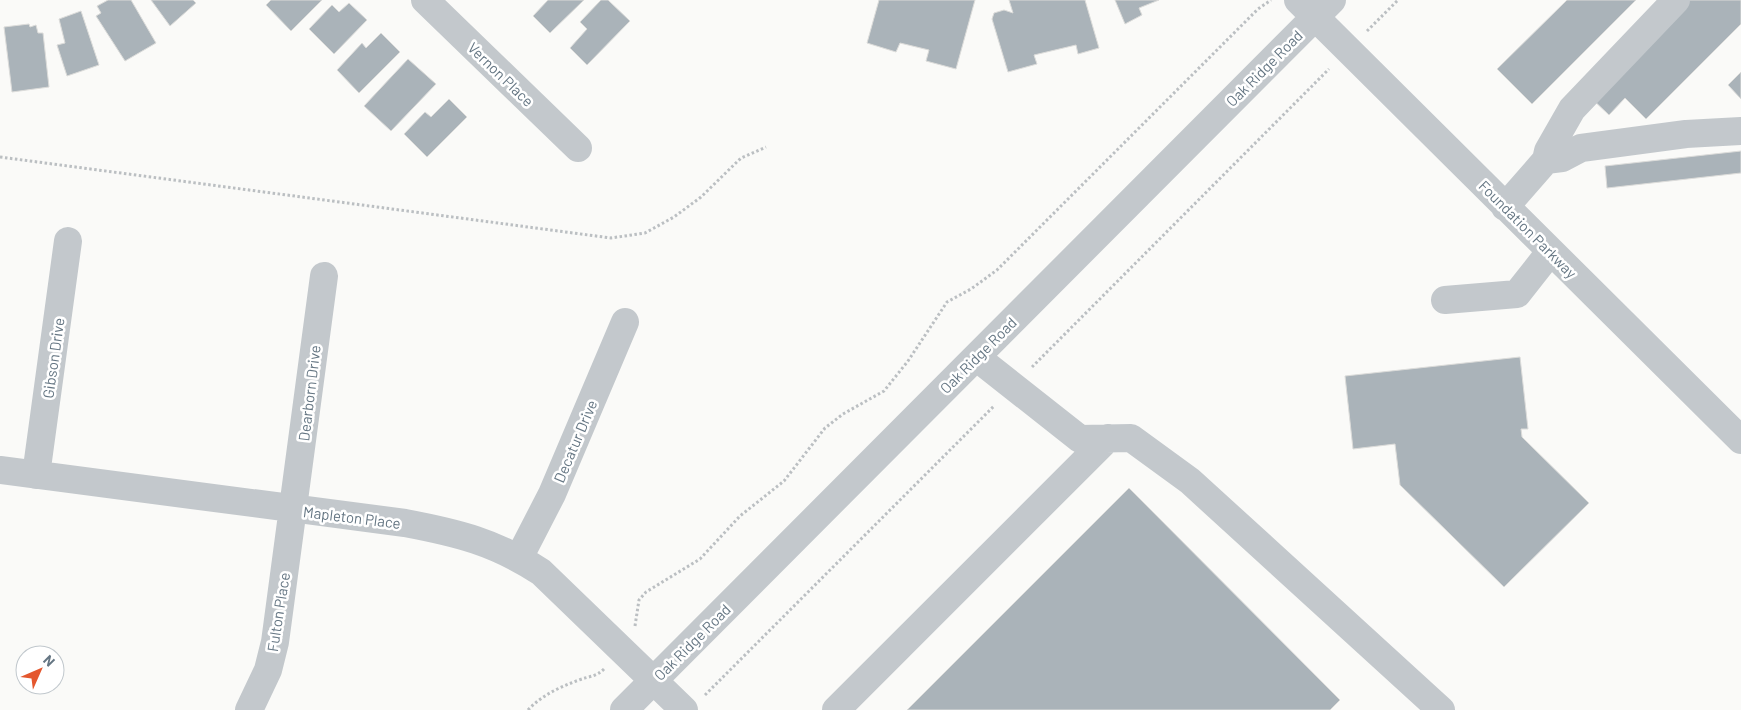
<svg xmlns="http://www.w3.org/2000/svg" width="1741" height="710" viewBox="0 0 1741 710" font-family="Barlow,sans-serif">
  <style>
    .building { fill: #aab3b9; stroke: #dcdcda }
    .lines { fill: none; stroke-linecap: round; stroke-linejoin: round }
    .path { stroke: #bbbfc2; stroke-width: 3; stroke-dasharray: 2.5 2.5; stroke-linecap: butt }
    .minor { stroke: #c3c8cc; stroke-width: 28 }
    .labels { text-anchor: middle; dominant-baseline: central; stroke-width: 5; stroke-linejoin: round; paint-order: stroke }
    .street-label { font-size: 15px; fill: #657683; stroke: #fff }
  </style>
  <rect width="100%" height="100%" fill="#fafaf8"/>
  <path class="building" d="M 108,0 L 131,0 L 156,43 L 125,61 L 96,16 L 101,13 L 97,6 Z
    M 151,0 L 193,0 L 196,3 L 170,26 Z
    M 271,0 L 322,0 L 291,31 L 266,5 Z
    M 548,0 L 584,0 L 550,33 L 533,16 Z
    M 601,0 L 608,0 L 630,21 L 587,65 L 570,48 L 587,29 L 580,22 Z
    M 879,0 L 975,0 L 956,69 L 926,61 L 929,50 L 900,43 L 896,52 L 867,43 Z
    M 1009,0 L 1085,0 L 1099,48 L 1078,54 L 1076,45 L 1034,55 L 1037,64 L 1008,72 L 992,19 L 994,13 L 1004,10 L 1013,13 Z
    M 1115,0 L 1159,0 L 1139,8 L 1142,15 L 1125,24 Z
    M 1567,0 L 1636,0 L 1532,104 L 1497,69 Z
    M 1683,0 L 1741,0 L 1741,24 L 1646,119 L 1625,98 L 1609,115 L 1588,95 Z
    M 349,3 L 367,20 L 334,54 L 309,29 L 332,5 L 339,12 Z
    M 81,11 L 99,65 L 67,76 L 57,45 L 65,43 L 59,19 Z
    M 29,24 L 30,27 L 36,25 L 38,33 L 43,33 L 49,87 L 12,92 L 4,27 Z
    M 381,33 L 400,52 L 359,93 L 337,70 L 362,43 L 366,48 Z
    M 408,59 L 436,84 L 391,131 L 364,106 Z
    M 1741,72 L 1741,99 L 1728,85 Z
    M 449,99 L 467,117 L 427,157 L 404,134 L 425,112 L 431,117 Z
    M 1741,151 L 1741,173 L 1607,188 L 1605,166 Z
    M 1520,357 L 1528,429 L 1521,429 L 1522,437 L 1589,503 L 1504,587 L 1400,485 L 1395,444 L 1353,449 L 1345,376 Z
    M 1129,488 L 1340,700 L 1330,710 L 907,710 Z"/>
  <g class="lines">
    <path class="path" d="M 1367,31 L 1398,0
      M 0,157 L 611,238 L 645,233 L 674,217 L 701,197 L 741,158 L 766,147
      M 1032,367 L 1329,69
      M 635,626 L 639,600 L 646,592 L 700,559 L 740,516 L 784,481 L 825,428 L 843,414 L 884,391 L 908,361 L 947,302 L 971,289 L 997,270 L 1258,9 L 1271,0
      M 705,695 L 994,406
      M 528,710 C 542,695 560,687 579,680 C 589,676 596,677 604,669"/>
    <path class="minor" d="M 425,0 L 578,148
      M 1298,0 L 1741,440
      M 1546,160 L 1562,158 L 1581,148 L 1686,134 L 1741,131
      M 1505,207 L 1546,160 L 1548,151 L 1572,109 L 1676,0
      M 1445,300 L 1517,294 L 1550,252
      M 976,357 L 1080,439 L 1131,438 L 1190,481 L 1441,710
      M 0,470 L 405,523 C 458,533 495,542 541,572 L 684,710
      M 36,475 L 68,241
      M 519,558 L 552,494 L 625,322
      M 249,710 L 268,670 L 275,642 L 324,276
      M 624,710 L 1332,0
      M 836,710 L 1108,438"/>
  </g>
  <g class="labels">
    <g class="street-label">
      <text transform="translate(1264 68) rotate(-45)">Oak Ridge Road</text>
      <text transform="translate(501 74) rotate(44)">Vernon Place</text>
      <text transform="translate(1528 229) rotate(45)">Foundation Parkway</text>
      <text transform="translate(978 355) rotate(-45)">Oak Ridge Road</text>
      <text transform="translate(53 358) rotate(-82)">Gibson Drive</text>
      <text transform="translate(309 393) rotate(-83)">Dearborn Drive</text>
      <text transform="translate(575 441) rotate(-67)">Decatur Drive</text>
      <text transform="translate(352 517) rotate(7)">Mapleton Place</text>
      <text transform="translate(278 612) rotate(-81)">Fulton Place</text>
      <text transform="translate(692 642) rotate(-45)">Oak Ridge Road</text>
    </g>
  </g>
  <g transform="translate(40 670) rotate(45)"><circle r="24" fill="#ffffff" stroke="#c1c8cd"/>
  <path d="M0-4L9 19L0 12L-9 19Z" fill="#e4572e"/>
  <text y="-8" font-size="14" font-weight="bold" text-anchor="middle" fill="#657683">N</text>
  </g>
</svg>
